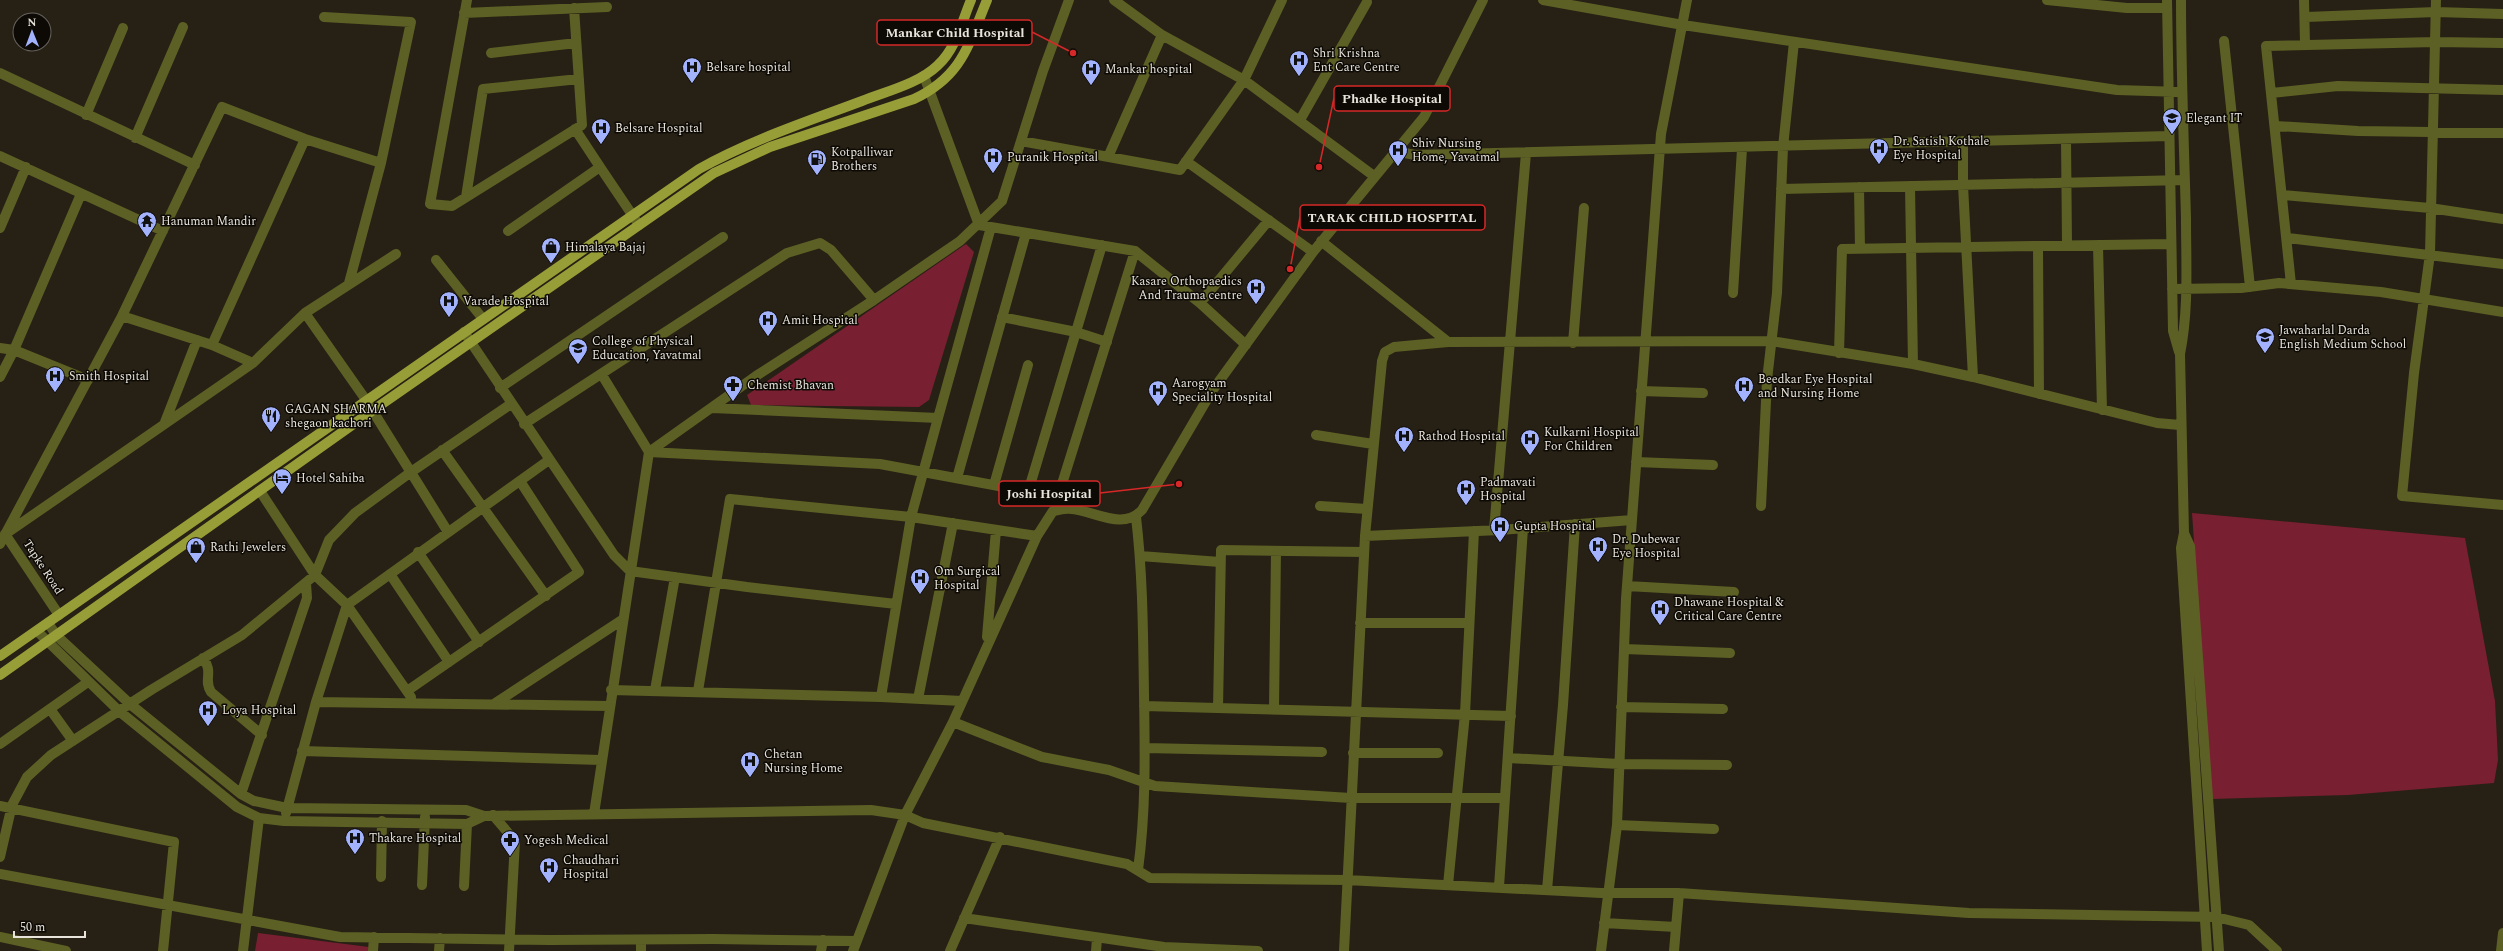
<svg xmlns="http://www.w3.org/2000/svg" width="2503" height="951" viewBox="0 0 2503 951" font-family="Spectral,serif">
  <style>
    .green { fill: #781f31 }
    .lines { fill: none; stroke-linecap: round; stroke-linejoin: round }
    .minor { stroke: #5c6024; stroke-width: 10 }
    .major { stroke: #989e37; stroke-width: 10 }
    .labels { text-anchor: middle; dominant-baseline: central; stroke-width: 3; stroke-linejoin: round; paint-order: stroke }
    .poi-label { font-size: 12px; fill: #e8e4dc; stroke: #0d0a06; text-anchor: start }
    .street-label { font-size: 12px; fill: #e8e4dc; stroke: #0d0a06 }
    .leader { fill: none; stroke: #d62828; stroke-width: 1.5 }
    .callout-dot { fill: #d62828; stroke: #0d0a06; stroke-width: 1.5 }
    .callout { fill: #0d0a06; stroke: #d62828; stroke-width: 1.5 }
    .callout-label { font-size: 13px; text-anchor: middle; font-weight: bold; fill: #e8e4dc }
  </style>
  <rect width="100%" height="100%" fill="#272015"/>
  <path class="green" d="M 966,244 L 974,252 L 929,400 L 919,407 L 751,405 L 747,395 Z
    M 2192,513 L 2465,538 L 2495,701 L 2498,760 L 2494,783 L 2348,795 L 2212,799 Z
    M 258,933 L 369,947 L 369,951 L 255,951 Z"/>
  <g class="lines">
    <path class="minor" d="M 467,0 L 430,204 L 452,206 L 582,125 L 574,8
      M 1282,0 L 1244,80 L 1374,176
      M 1543,0 L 1683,25 L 2117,90 L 2181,92
      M 2047,0 L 2127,8 L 2167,8
      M 2167,0 L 2173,331 L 2179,352
      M 2181,0 C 2181,73 2184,145 2186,218 C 2186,264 2189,309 2180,354 L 2184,533 L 2181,548 L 2207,951
      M 2304,0 L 2305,44
      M 2436,0 L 2430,254 L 2414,373 L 2402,496 L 2503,505
      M 464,13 L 607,7
      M 324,17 L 411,22 L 381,163 L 349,283
      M 2306,17 L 2436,12 L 2503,14
      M 2224,41 L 2250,287
      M 491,53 L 576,43
      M 0,73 L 195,165
      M 924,76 L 979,225 L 1135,251 L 1200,303 L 1246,345
      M 2272,93 L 2338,86 L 2503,90
      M 86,115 L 123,28
      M 1300,120 L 1367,2
      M 2276,126 L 2358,131 L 2503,133
      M 575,129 L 600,167
      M 135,138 L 183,27
      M 2066,139 L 2067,245
      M 1021,141 L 1180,170 L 1244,80 L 1162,35 L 1114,0
      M 1963,141 L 1963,185 L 1973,377
      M 1395,151 L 1415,155 C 1667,151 1918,143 2169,136
      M 0,156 L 163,231
      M 1108,157 L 1162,35
      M 1186,161 L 1313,252
      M 1910,186 L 1913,364
      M 1859,187 L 1860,249
      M 1781,189 L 2185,180
      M 2283,195 L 2430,208 L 2503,219
      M 466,197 L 483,89 L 579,79
      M 0,228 L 26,167
      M 508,231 L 600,167 L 639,225
      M 2288,238 L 2503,264
      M 1321,241 L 1448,342 L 1771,341 L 1913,364 L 1973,377 L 2157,423 L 2180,425
      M 2098,245 L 2102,410
      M 2038,246 L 2039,394
      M 436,260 L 483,319
      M 2291,284 L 2266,46 L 2436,42 L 2503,43
      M 2172,289 L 2241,288 L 2279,283 L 2381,292 L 2503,312
      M 1733,293 L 1742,149
      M 1200,303 L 1269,220
      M 305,313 L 366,400 L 448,532
      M 122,316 L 212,345 L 253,363
      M 1002,317 L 1076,332 L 1107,342
      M 464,332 L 614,555 L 630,571 L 747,587 L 896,604
      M 1573,343 L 1584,208
      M 212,345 L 305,139
      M 0,348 L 14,350 L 88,380
      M 1839,353 L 1842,249 L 2171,244
      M 602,375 L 649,452 L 880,464 L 1058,497
      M 0,377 L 14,350 L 81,194
      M 500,388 L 723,237
      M 1641,391 L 1703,393
      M 712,408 L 938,418 L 911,517 L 881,697
      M 938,418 L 991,227
      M 165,422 L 197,340
      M 524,424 L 787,253 L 820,243 L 831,250 L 874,300
      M 1316,435 L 1373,444
      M 442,450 L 546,596
      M 1636,462 L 1713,465
      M 957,478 L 1026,233
      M 994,485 L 1028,365
      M 260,491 L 315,575 L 347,605 L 411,697
      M 1028,492 L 1102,245
      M 1056,503 L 1135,251
      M 1320,506 L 1367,509
      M 1761,506 L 1767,380 L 1777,293 L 1783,147 L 1794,42
      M 1136,517 C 1143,577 1143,633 1144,694 C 1145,753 1146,811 1138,870
      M 1494,530 L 1526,153
      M 7,533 L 253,363 L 305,313 L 396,254
      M 2184,533 L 2190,546 L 2219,951
      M 5,534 L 59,615
      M 1365,536 L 1500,530 L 1632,520
      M 0,544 L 122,316 L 222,107 L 305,139 L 381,163
      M 418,552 L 479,642
      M 1140,556 L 1220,562
      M 390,574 L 449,662
      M 1627,586 L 1734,592
      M 48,623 L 57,636 L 130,704 L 241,794 L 254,801 L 287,808 L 466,810 L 484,816 L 871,810 L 905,815 L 923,823 L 1127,864 L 1150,878 L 1347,880 L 1601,893 L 1679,893 L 1969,913 L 2216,917 L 2249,925 L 2277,951
      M 1360,623 L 1469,623
      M 37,631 L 119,711 L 237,807 L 259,818 L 284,821 L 467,824 L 484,816
      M 987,637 L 996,530
      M 1624,649 L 1730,653
      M 203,658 C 214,672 203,680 211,692 L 262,735
      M 611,690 L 881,697 L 962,701
      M 655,690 L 675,577
      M 407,691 L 579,572 L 520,481
      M 698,691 L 730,499 L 911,517 L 1037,536
      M 918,699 L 953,523
      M 316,702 L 347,605 L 549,460
      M 494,704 L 622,620
      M 1144,706 L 1511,716
      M 1621,707 L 1723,709
      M 1218,708 L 1221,550 L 1364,552
      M 50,709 L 73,741
      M 1274,709 L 1276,551
      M 953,722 L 1042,757 L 1109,770 L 1155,786 L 1351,798 L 1505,798
      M 0,744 L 88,682
      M 1145,748 L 1322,752
      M 302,751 L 601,760
      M 1353,753 L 1438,753
      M 1508,758 L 1619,764 L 1727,765
      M 241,794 L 307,598 L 306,583
      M 0,806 L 174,842 L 163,951
      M 286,813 L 316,702 L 609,706
      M 594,814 L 649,452 L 756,376 L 874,300 L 960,241 L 1002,201 L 1043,71 L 1069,0
      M 493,815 L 515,841 L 509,951
      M 1617,825 L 1714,829
      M 0,857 L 12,805 L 27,777 L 51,755 L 151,690 L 242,635 L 315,575 L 329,540 L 355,513 L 411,472 L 511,404
      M 0,874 L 340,937 L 550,940 L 713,939 L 856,941
      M 381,877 L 382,821
      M 422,885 L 425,817
      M 1448,885 L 1465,714 L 1474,531
      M 464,886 L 467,824
      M 1499,887 L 1523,528
      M 1547,890 L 1563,705 L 1575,524
      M 964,918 L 1164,947 L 1258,951
      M 1604,923 L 1676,927
      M 0,937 L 66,951
      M 243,951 L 259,818
      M 373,951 L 374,937
      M 439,951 L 440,938
      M 641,951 L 641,940
      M 821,951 L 823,940
      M 853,951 L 905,815 L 953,722 L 1037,536 L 1053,511 C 1059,510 1066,508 1072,509 C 1095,511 1123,531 1142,510 L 1212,391 L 1313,252 L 1424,117 L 1483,0
      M 950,951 L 1000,837
      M 1096,951 L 1097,939
      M 1344,951 L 1365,536 L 1382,361 L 1385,352 L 1394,347 L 1448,342
      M 1601,951 L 1617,825 L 1626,599 L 1661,134 L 1687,0
      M 1674,951 L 1679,893
      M 2501,951 L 2503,933"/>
    <path class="major" d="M 0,656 L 699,169 C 751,140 806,122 862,101 C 887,91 918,84 938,65 C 956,49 962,21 971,0
      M 0,675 L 372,411 L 714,173 L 770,147 L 914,99 C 962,76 968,46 987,0"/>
  </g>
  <defs>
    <symbol id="hospital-pin" viewBox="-11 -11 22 30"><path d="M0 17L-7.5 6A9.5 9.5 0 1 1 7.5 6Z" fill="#a2b2fd" stroke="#0d0a06"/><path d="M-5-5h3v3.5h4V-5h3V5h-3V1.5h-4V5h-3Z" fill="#111"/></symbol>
    <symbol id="school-pin" viewBox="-11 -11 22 30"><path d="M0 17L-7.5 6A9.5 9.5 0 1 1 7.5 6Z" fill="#a2b2fd" stroke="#0d0a06"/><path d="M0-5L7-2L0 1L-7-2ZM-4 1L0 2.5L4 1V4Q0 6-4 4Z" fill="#111"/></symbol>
    <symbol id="fuel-pin" viewBox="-11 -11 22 30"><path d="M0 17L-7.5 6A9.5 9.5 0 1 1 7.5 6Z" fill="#a2b2fd" stroke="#0d0a06"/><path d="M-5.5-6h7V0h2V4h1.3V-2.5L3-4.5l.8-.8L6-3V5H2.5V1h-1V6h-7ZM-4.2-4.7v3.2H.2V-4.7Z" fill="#111"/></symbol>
    <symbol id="temple-pin" viewBox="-11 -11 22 30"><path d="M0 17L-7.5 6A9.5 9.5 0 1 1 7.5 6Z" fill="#a2b2fd" stroke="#0d0a06"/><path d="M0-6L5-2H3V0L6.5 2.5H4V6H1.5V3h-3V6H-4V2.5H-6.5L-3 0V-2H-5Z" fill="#111"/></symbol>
    <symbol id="shop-pin" viewBox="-11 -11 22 30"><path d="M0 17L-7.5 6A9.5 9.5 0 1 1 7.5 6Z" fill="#a2b2fd" stroke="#0d0a06"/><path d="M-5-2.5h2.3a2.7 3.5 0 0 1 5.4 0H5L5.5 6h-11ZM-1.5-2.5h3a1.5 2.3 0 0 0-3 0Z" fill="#111"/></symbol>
    <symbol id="pharmacy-pin" viewBox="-11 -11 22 30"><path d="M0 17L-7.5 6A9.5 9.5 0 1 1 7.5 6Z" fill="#a2b2fd" stroke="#0d0a06"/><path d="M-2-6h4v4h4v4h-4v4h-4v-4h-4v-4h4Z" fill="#111"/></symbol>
    <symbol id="restaurant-pin" viewBox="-11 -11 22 30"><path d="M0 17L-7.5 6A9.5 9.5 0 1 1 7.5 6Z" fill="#a2b2fd" stroke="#0d0a06"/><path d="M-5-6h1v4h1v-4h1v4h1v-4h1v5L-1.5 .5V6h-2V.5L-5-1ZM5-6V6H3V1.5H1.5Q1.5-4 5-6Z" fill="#111"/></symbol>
    <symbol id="hotel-pin" viewBox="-11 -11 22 30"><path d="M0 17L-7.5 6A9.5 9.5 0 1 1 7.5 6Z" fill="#a2b2fd" stroke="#0d0a06"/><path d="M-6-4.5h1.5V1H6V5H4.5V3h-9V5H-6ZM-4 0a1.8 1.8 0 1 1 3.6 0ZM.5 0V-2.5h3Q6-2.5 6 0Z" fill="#111"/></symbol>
  </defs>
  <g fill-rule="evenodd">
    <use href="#hospital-pin" x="1288" y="49" width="22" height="30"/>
    <use href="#hospital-pin" x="681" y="56" width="22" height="30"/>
    <use href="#hospital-pin" x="1080" y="58" width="22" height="30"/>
    <use href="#school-pin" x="2161" y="107" width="22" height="30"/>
    <use href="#hospital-pin" x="590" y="117" width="22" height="30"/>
    <use href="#hospital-pin" x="1868" y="137" width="22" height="30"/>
    <use href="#hospital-pin" x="1387" y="139" width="22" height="30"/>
    <use href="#hospital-pin" x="982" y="146" width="22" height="30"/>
    <use href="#fuel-pin" x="806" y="148" width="22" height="30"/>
    <use href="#temple-pin" x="136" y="210" width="22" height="30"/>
    <use href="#shop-pin" x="540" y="236" width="22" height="30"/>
    <use href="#hospital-pin" x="1245" y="277" width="22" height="30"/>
    <use href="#hospital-pin" x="438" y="290" width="22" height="30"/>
    <use href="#hospital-pin" x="757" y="309" width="22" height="30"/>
    <use href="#school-pin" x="2254" y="326" width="22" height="30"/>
    <use href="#school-pin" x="567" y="337" width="22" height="30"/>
    <use href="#hospital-pin" x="44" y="365" width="22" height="30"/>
    <use href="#pharmacy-pin" x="722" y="374" width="22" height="30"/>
    <use href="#hospital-pin" x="1733" y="375" width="22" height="30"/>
    <use href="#hospital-pin" x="1147" y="379" width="22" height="30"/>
    <use href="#restaurant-pin" x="260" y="405" width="22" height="30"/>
    <use href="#hospital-pin" x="1393" y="425" width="22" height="30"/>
    <use href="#hospital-pin" x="1519" y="428" width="22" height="30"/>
    <use href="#hotel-pin" x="271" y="467" width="22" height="30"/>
    <use href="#hospital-pin" x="1455" y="478" width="22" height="30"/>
    <use href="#hospital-pin" x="1489" y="515" width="22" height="30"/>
    <use href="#hospital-pin" x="1587" y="535" width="22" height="30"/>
    <use href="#shop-pin" x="185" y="536" width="22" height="30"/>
    <use href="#hospital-pin" x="909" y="567" width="22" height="30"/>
    <use href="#hospital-pin" x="1649" y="598" width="22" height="30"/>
    <use href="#hospital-pin" x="197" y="699" width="22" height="30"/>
    <use href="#hospital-pin" x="739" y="750" width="22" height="30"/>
    <use href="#hospital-pin" x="344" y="827" width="22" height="30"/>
    <use href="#pharmacy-pin" x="499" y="829" width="22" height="30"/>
    <use href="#hospital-pin" x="538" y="856" width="22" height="30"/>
  </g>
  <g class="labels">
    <g class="poi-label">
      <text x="1313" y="53">Shri Krishna<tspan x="1313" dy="14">Ent Care Centre</tspan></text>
      <text x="706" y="67">Belsare hospital</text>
      <text x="1105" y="69">Mankar hospital</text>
      <text x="2186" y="118">Elegant IT</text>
      <text x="615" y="128">Belsare Hospital</text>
      <text x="1893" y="141">Dr. Satish Kothale<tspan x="1893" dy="14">Eye Hospital</tspan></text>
      <text x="1412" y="143">Shiv Nursing<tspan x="1412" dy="14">Home, Yavatmal</tspan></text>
      <text x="831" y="152">Kotpalliwar<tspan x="831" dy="14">Brothers</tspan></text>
      <text x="1007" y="157">Puranik Hospital</text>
      <text x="161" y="221">Hanuman Mandir</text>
      <text x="565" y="247">Himalaya Bajaj</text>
      <text x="1242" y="281" text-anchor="end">Kasare Orthopaedics<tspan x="1242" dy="14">And Trauma centre</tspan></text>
      <text x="463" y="301">Varade Hospital</text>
      <text x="782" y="320">Amit Hospital</text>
      <text x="2279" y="330">Jawaharlal Darda<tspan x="2279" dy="14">English Medium School</tspan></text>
      <text x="592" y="341">College of Physical<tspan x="592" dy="14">Education, Yavatmal</tspan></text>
      <text x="69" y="376">Smith Hospital</text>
      <text x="1758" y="379">Beedkar Eye Hospital<tspan x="1758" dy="14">and Nursing Home</tspan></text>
      <text x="1172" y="383">Aarogyam<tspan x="1172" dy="14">Speciality Hospital</tspan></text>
      <text x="747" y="385">Chemist Bhavan</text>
      <text x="285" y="409">GAGAN SHARMA<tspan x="285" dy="14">shegaon kachori</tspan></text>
      <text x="1544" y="432">Kulkarni Hospital<tspan x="1544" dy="14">For Children</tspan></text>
      <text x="1418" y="436">Rathod Hospital</text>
      <text x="296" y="478">Hotel Sahiba</text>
      <text x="1480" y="482">Padmavati<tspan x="1480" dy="14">Hospital</tspan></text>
      <text x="1514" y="526">Gupta Hospital</text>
      <text x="1612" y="539">Dr. Dubewar<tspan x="1612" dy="14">Eye Hospital</tspan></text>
      <text x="210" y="547">Rathi Jewelers</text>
      <text x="934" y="571">Om Surgical<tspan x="934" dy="14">Hospital</tspan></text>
      <text x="1674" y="602">Dhawane Hospital &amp;<tspan x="1674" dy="14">Critical Care Centre</tspan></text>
      <text x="222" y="710">Loya Hospital</text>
      <text x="764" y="754">Chetan<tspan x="764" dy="14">Nursing Home</tspan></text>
      <text x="369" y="838">Thakare Hospital</text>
      <text x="524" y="840">Yogesh Medical</text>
      <text x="563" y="860">Chaudhari<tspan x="563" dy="14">Hospital</tspan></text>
    </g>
    <g class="street-label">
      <text transform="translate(43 567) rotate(57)">Tapke Road</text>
    </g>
  </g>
  <path class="leader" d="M1073 53L1032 32M1319 167L1334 98M1290 269L1300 217M1179 484L1100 493"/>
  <g class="callout-dot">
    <circle cx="1073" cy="53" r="4"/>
    <circle cx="1319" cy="167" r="4"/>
    <circle cx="1290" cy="269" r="4"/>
    <circle cx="1179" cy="484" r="4"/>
  </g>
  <g class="callout">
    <rect x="877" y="20" width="155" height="25" rx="4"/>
    <rect x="1334" y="86" width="116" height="25" rx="4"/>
    <rect x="1300" y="205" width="185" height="25" rx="4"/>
    <rect x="999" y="481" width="101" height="25" rx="4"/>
  </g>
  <g class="callout-label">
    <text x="955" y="37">Mankar Child Hospital</text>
    <text x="1392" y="103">Phadke Hospital</text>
    <text x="1392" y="222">TARAK CHILD HOSPITAL</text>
    <text x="1049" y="498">Joshi Hospital</text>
  </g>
  <g transform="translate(32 32) rotate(359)"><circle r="19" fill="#0d0a06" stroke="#65615c"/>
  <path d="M0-3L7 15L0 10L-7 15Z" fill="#a2b2fd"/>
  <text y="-6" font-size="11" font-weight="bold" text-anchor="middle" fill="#e8e4dc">N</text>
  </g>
  <path d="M14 931v6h71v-6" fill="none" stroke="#e8e4dc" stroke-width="2"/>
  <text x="20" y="931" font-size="12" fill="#e8e4dc" stroke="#0d0a06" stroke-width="3" paint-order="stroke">50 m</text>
</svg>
